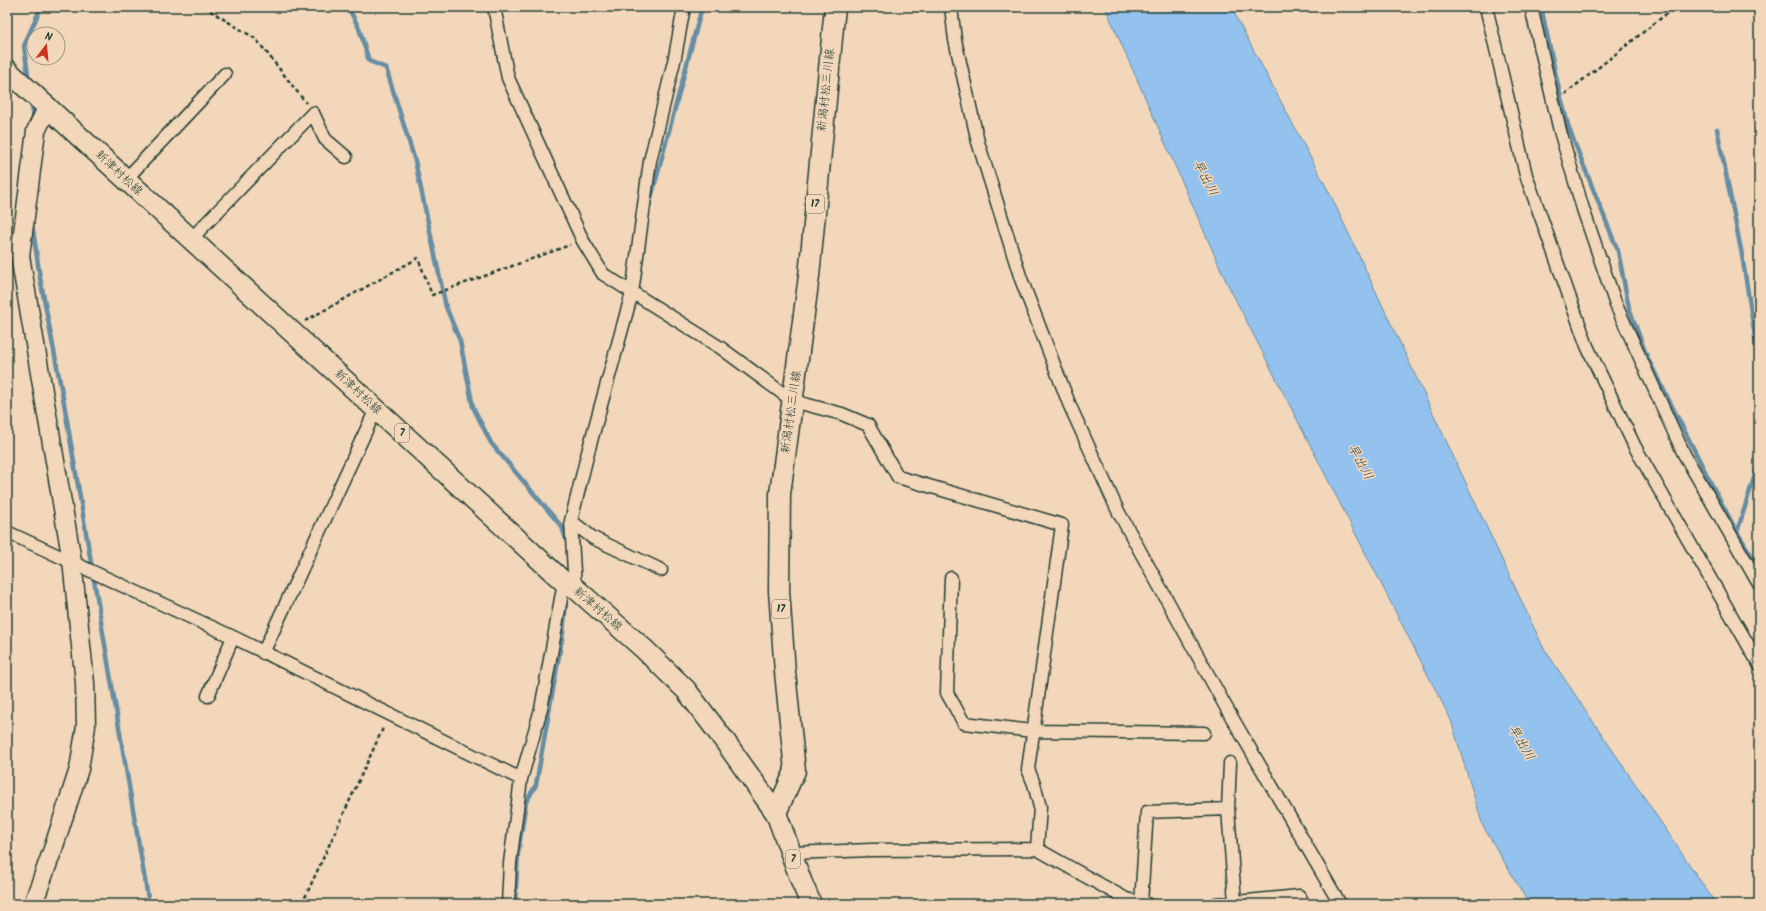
<svg xmlns="http://www.w3.org/2000/svg" width="1766" height="911" viewBox="0 0 1766 911" font-family="Kalam,'Klee One',sans-serif">
  <style>
    .water { fill: #94c2ee; stroke: #658da4 }
    .lines { fill: none; stroke-linecap: round; stroke-linejoin: round }
    .stream { stroke: #658da4; stroke-width: 4.5 }
    .street-casing { stroke: #1f3d34; stroke-width: 15 }
    .secondary-casing { stroke: #1f3d34; stroke-width: 21 }
    .primary-casing { stroke: #1f3d34; stroke-width: 23 }
    .path { stroke: #1f3d34; stroke-width: 2.5; stroke-dasharray: 4 3; stroke-linecap: butt }
    .street { stroke: #f3d7ba; stroke-width: 12 }
    .secondary { stroke: #f3d7ba; stroke-width: 18 }
    .primary { stroke: #f3d7ba; stroke-width: 20 }
    .labels { text-anchor: middle; dominant-baseline: central; stroke-width: 3; stroke-linejoin: round; paint-order: stroke }
    .shield { fill: #f3d7ba; stroke: #5f6b5c; stroke-width: 1 }
    .shield-label { font-size: 11px; font-weight: bold; fill: #1f3d34 }
    .street-label { font-size: 12px; fill: #1f3d34; stroke: #f3d7ba }
    .water-label { font-size: 13px; font-style: italic; fill: #2b4a47; stroke: #f3d7ba }
  </style>
  <rect width="100%" height="100%" fill="#f3d7ba"/>
  <filter id="ink" filterUnits="userSpaceOnUse"><feTurbulence type="fractalNoise" baseFrequency=".025" numOctaves="2"/><feDisplacementMap in="SourceGraphic" scale="8" xChannelSelector="R" yChannelSelector="G"/><feConvolveMatrix kernelMatrix="1 2 1 2 8 2 1 2 1" color-interpolation-filters="sRGB"/></filter>
  <g filter="url(#ink)">
    <path class="water" d="M 1105,7 L 1233,7 L 1237,19 L 1331,196 L 1543,647 L 1716,904 L 1529,904 L 1483,826 L 1451,720 L 1226,281 Z"/>
    <g class="lines">
      <path class="stream" d="M 348,7 L 359,28 L 369,61 L 386,68 L 415,161 L 446,307 L 460,341 L 473,407 L 491,443 L 562,527 L 568,545
        M 1541,7 L 1559,90 L 1569,129 L 1618,251 L 1629,308 L 1647,357 L 1715,491 L 1737,532 L 1759,568
        M 29,81 L 24,46 L 41,7
        M 31,101 L 34,121
        M 1717,129 L 1742,255 L 1759,362
        M 649,206 L 702,7
        M 32,223 L 40,278 L 64,403 L 149,904
        M 1737,532 L 1759,462
        M 515,904 L 518,853 L 526,802 L 536,785 L 563,633 L 566,603"/>
      <defs>
        <path id="street" d="M 494,7 L 508,78 L 583,241 L 603,274 L 721,348 L 793,401 L 842,414 L 868,425 L 898,477 L 1062,525 L 1028,769 L 1034,784 L 1040,807 L 1037,849
          M 951,7 L 955,40 L 978,142 L 1021,279 L 1070,406 L 1118,511 L 1227,709 L 1340,904
          M 1486,7 L 1526,175 L 1587,346 L 1635,447 L 1759,664
          M 1531,7 L 1560,131 L 1583,209 L 1616,305 L 1684,454 L 1759,584
          M 126,179 L 225,74
          M 191,239 L 313,113 L 325,139 L 346,157
          M 571,521 L 593,538 L 661,570
          M 7,532 L 233,637 L 521,779
          M 951,578 L 947,693 L 964,723 L 1033,731 L 1204,733
          M 575,588 L 571,521 L 588,452 L 632,293 L 650,161 L 675,57 L 684,7
          M 263,653 L 376,409
          M 208,696 L 233,637
          M 1230,763 L 1228,809 L 1235,902
          M 791,853 L 871,850 L 1037,849 L 1126,899 L 1147,904
          M 1141,903 L 1147,812 L 1228,809
          M 508,904 L 510,863 L 521,779 L 541,709 L 564,582
          M 1216,904 L 1299,896 L 1304,904"/>
        <path id="secondary" d="M 33,904 L 53,849 L 79,769 L 86,726 L 85,683 L 72,561 L 20,256 L 36,131 L 48,106"/>
        <path id="primary" d="M 7,70 L 564,582 L 575,588 L 644,649 L 686,690 L 724,740 L 776,813 L 802,883 L 811,904
          M 776,813 L 795,771 L 785,672 L 779,591 L 780,494 L 809,276 L 835,7"/>
      </defs>
      <use href="#street" class="street-casing"/>
      <use href="#secondary" class="secondary-casing"/>
      <use href="#primary" class="primary-casing"/>
      <path class="path" d="M 204,7 L 256,39 L 306,103
        M 1565,94 L 1675,7
        M 305,321 L 418,258 L 432,295 L 570,245
        M 302,904 L 384,726"/>
      <use href="#street" class="street"/>
      <use href="#secondary" class="secondary"/>
      <use href="#primary" class="primary"/>
    </g>
  </g>
  <g class="labels">
    <g class="shield">
      <rect x="806" y="195" width="18" height="18" rx="3"/>
      <rect x="395" y="424" width="14" height="18" rx="3"/>
      <rect x="772" y="600" width="18" height="18" rx="3"/>
      <rect x="786" y="850" width="14" height="18" rx="3"/>
    </g>
    <g class="shield-label">
      <text x="815" y="204">17</text>
      <text x="402" y="433">7</text>
      <text x="781" y="609">17</text>
      <text x="793" y="859">7</text>
    </g>
    <g class="street-label">
      <text transform="translate(826 90) rotate(-84)">新潟村松三川線</text>
      <text transform="translate(119 173) rotate(43)">新津村松線</text>
      <text transform="translate(358 392) rotate(43)">新津村松線</text>
      <text transform="translate(791 412) rotate(-82)">新潟村松三川線</text>
      <text transform="translate(598 609) rotate(41)">新津村松線</text>
    </g>
    <g class="water-label">
      <text transform="translate(1205 178) rotate(62)">早出川</text>
      <text transform="translate(1360 462) rotate(61)">早出川</text>
      <text transform="translate(1521 743) rotate(59)">早出川</text>
    </g>
  </g>
  <rect width="1766" height="911" fill="none" stroke="#f3d7ba" stroke-width="24"/>
  <rect x="12" y="12" width="1742" height="887" fill="none" stroke="#1f3d34" stroke-width="1.5" filter="url(#ink)"/>
  <g transform="translate(46 46) rotate(16)"><circle r="19" fill="#f3d7ba" stroke="#9e9984"/>
  <path d="M0-3L7 15L0 10L-7 15Z" fill="#c8321e"/>
  <text y="-6" font-size="11" font-weight="bold" text-anchor="middle" fill="#1f3d34">N</text>
  </g>
</svg>
